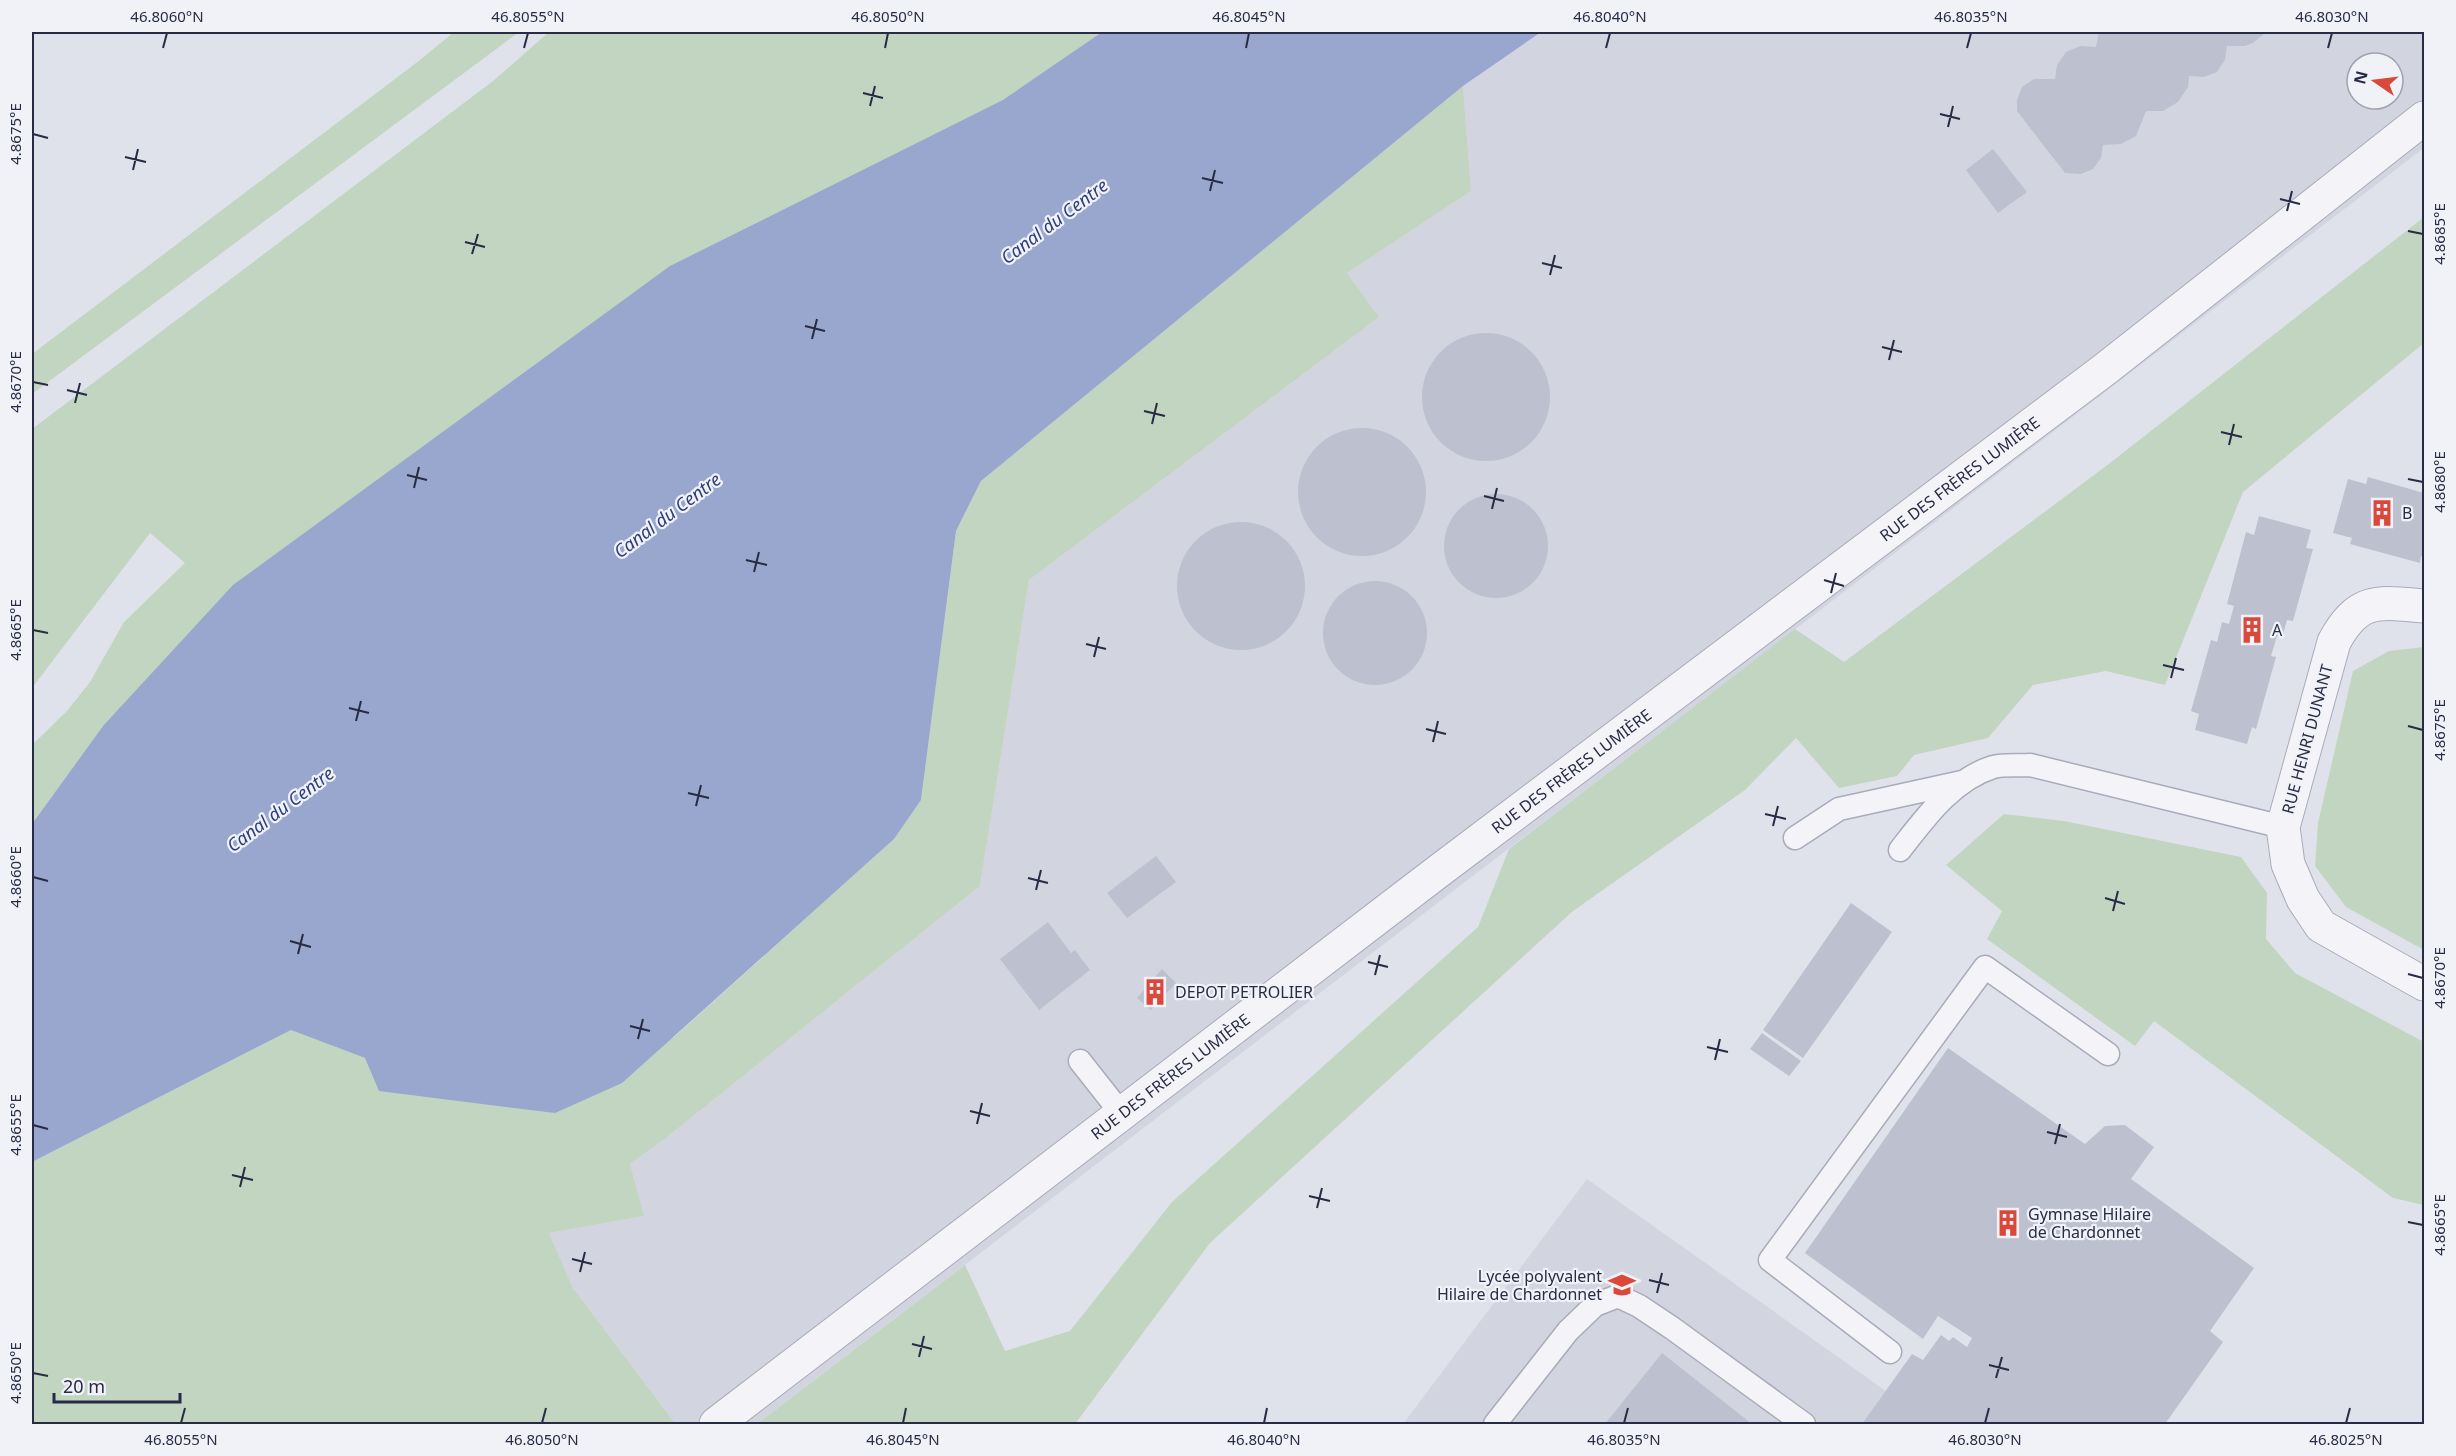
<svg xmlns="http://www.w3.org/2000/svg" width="2456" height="1456" viewBox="0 0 2456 1456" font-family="'Noto Sans',sans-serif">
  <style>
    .built { fill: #d2d4e0; fill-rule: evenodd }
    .green { fill: #c1d5c1 }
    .water { fill: #99a6cd }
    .building { fill: #bdc0ce }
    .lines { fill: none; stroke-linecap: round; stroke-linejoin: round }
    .service-casing { stroke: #a8abb9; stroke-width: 25 }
    .minor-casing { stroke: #a8abb9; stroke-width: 35 }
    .service { stroke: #f4f4f8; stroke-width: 22 }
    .minor { stroke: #f4f4f8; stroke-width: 33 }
    .ticks { fill: none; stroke: #272b44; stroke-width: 2 }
    .labels { text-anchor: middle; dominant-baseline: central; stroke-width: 4.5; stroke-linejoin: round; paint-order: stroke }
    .street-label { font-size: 16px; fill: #272b44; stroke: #f0f2f8 }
    .poi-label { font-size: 16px; fill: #272b44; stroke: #f0f2f8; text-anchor: start }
    .water-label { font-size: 18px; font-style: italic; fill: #2e3f7b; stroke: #f0f2f8 }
    .neatline { fill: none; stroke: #272b44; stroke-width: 2 }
    .ticks-label { font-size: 15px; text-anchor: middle; fill: #272b44 }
  </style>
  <rect width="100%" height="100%" fill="#e0e2eb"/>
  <path class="built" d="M 1541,32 L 2424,32 L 2424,148 L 757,1424 L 676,1424 L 573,1288 L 549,1233 L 644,1216 L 630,1164 L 667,1137 L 980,886 L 1029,580 L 1379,317 L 1347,273 L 1471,191 L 1463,86 ZM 2357,63 L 2393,63 L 2393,99 L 2357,99 Z
    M 1587,1179 L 1886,1391 L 1932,1424 L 1403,1424 Z"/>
  <path class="green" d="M 454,32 L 519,32 L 32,394 L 32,354 L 420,60 Z
    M 549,32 L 1102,32 L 103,726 L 32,824 L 32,745 L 67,711 L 90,682 L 124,622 L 185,563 L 150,533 L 32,688 L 32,429 L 493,81 Z
    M 1463,86 L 1471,191 L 1347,273 L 1379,317 L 1029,580 L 980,886 L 667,1137 L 630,1164 L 644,1216 L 549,1233 L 573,1288 L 675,1423 L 32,1424 L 32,1162 L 291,1030 L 365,1058 L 673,1038 L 894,839 L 921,800 L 956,531 L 981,481 Z
    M 2424,217 L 2424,343 L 2243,492 L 2165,685 L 2106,671 L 2033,685 L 1988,738 L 1914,755 L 1897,776 L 1839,788 L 1796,738 L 1745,790 L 1573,911 L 1210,1243 L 1075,1424 L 757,1424 L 965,1265 L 1005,1351 L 1070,1331 L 1172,1202 L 1478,927 L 1509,849 L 1795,629 L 1844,662 L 2110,463 Z
    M 2424,647 L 2424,950 L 2346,907 L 2315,866 L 2318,823 L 2353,671 L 2389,651 Z
    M 2004,814 L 2064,821 L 2241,857 L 2267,893 L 2266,939 L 2295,973 L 2424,1042 L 2424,1205 L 2393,1198 L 2154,1021 L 2135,1046 L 1987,939 L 2002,911 L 1946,865 Z"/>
  <path class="water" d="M 1102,32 L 1541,32 L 1463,86 L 981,481 L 956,531 L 921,800 L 894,839 L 622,1083 L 555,1113 L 379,1091 L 365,1058 L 291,1030 L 32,1162 L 32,824 L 103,726 L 233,585 L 670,266 L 1003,100 Z"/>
  <path class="building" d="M 2099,32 L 2266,32 L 2253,43 L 2245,46 L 2227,46 L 2225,60 L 2217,72 L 2204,77 L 2189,76 L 2188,87 L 2178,102 L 2163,111 L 2146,111 L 2136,136 L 2121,144 L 2103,145 L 2101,158 L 2093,169 L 2081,174 L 2065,173 L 2017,111 L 2017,100 L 2022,87 L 2034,79 L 2055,79 L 2057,65 L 2066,52 L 2080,46 L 2096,47 Z
    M 1993,149 L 2027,192 L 1998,213 L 1966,170 Z
    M1422 397a64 64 0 1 1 128 0a64 64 0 1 1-128 0Z
    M1298 492a64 64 0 1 1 128 0a64 64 0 1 1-128 0Z
    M 2368,477 L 2424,493 L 2424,557 L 2421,556 L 2420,563 L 2350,544 L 2352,538 L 2333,533 L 2348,479 L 2366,484 Z
    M1444 546a52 52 0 1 1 104 0a52 52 0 1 1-104 0Z
    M 2259,516 L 2311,530 L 2306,548 L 2313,549 L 2293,621 L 2287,620 L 2282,638 L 2277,636 L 2271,656 L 2276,657 L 2256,729 L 2252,727 L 2247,744 L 2195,730 L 2199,714 L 2191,711 L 2211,640 L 2217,642 L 2222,622 L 2229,624 L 2234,606 L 2227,604 L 2246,532 L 2254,535 Z
    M1177 586a64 64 0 1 1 128 0a64 64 0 1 1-128 0Z
    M1323 633a52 52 0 1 1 104 0a52 52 0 1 1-104 0Z
    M 1156,856 L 1176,882 L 1127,918 L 1107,893 Z
    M 1851,903 L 1892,932 L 1803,1058 L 1763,1030 Z
    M 1048,922 L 1071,953 L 1075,950 L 1090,970 L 1039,1010 L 1000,959 Z
    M 1162,969 L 1176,983 L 1151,1010 L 1137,998 Z
    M 1762,1033 L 1801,1061 L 1789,1076 L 1750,1049 Z
    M 1948,1048 L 2085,1144 L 2105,1126 L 2125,1125 L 2154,1147 L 2131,1179 L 2254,1268 L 2210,1331 L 2223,1342 L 2165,1424 L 1862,1424 L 1912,1354 L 1923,1360 L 1941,1335 L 1949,1341 L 1953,1337 L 1967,1347 L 1972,1338 L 1938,1316 L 1923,1339 L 1805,1253 Z
    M 1662,1353 L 1752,1424 L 1605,1424 Z"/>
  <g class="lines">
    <defs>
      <path id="service" d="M 1795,838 L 1839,809 L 1962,782
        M 1900,850 C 1925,818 1952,780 1993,767 C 2004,764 2019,766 2030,765 L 2283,827
        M 1080,1061 L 1121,1113
        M 1890,1352 L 1770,1260 L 1985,967 L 2108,1054
        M 1495,1424 L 1568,1331 L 1595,1305 L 1618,1296 L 1639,1306 L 1672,1328 L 1804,1424"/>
      <g id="minor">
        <path d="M 2424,606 C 2378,602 2358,597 2334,642 L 2283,827 L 2288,864 L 2303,899 L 2321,926 L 2424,984"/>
        <path id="s1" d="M 716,1424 L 1440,870 L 2104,370 L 2424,118"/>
      </g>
    </defs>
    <use href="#service" class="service-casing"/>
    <use href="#minor" class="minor-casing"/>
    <use href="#service" class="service"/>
    <use href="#minor" class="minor"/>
  </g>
  <path class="ticks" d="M 163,48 L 167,33M 524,48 L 528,33M 885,48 L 888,33M 1246,48 L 1249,33M 1606,48 L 1610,33M 1967,48 L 1971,33M 2328,48 L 2332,33M 863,93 L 883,98M 870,106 L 875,86M 1940,114 L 1960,119M 1948,127 L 1953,106M 33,134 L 48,138M 125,157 L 146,162M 133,170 L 138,149M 1202,178 L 1223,183M 1210,191 L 1215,170M 2280,199 L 2300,204M 2287,211 L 2292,191M 2408,231 L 2423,234M 465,242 L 485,247M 472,254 L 478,234M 1542,263 L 1562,268M 1550,275 L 1555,255M 805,326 L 825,331M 812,339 L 817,319M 1882,347 L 1902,352M 1889,360 L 1894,340M 33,382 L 48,385M 67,390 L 87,395M 75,403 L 80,383M 1144,411 L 1165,416M 1152,424 L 1157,403M 2221,432 L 2242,437M 2229,445 L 2234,424M 407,475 L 427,480M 2408,479 L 2423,482M 414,488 L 419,467M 1484,496 L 1504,501M 1492,509 L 1497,488M 746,560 L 767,565M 754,572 L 759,552M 1824,580 L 1844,586M 1831,593 L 1836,573M 33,630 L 48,633M 1086,644 L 1106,649M 1094,657 L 1099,637M 2163,665 L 2184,670M 2171,678 L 2176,658M 349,708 L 369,713M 356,721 L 361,701M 2408,726 L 2423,730M 1426,729 L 1446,734M 1433,742 L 1438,721M 688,793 L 709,798M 696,806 L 701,785M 1765,814 L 1786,819M 1773,826 L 1778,806M 33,877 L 48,881M 1028,878 L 1048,883M 1036,890 L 1041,870M 2105,898 L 2125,904M 2113,911 L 2118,891M 290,941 L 311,947M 298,954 L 303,934M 1368,962 L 1388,967M 2408,974 L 2423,978M 1375,975 L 1380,955M 630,1026 L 650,1031M 638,1039 L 643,1019M 1707,1047 L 1728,1052M 1715,1060 L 1720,1039M 970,1111 L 990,1116M 977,1124 L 982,1103M 33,1125 L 48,1129M 2047,1132 L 2067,1137M 2055,1144 L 2060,1124M 232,1175 L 253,1180M 240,1187 L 245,1167M 1309,1196 L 1330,1201M 1317,1208 L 1322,1188M 2408,1222 L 2423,1225M 572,1259 L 592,1264M 580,1272 L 585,1252M 1649,1280 L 1669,1285M 1657,1293 L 1662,1273M 912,1344 L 932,1349M 919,1357 L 924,1336M 1989,1365 L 2009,1370M 33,1373 L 48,1376M 1996,1378 L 2002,1357M 181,1423 L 185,1408M 542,1423 L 546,1408M 903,1423 L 906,1408M 1264,1423 L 1267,1408M 1624,1423 L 1628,1408M 1985,1423 L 1989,1408M 2346,1423 L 2350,1408"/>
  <defs>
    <symbol id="building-bare" viewBox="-9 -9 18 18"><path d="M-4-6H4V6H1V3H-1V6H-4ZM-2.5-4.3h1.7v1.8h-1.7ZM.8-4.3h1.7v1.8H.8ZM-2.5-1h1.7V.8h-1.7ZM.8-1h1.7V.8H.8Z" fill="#da483b" stroke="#f0f2f8" stroke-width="2.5" paint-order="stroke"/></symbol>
    <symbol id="school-bare" viewBox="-9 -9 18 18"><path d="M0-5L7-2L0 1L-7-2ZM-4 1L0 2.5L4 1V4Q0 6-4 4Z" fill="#da483b" stroke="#f0f2f8" stroke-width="2.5" paint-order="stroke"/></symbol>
  </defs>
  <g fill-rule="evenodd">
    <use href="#building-bare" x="2363" y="494" width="38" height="38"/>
    <use href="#building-bare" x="2233" y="611" width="38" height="38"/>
    <use href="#building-bare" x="1136" y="973" width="38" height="38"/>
    <use href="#building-bare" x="1989" y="1204" width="38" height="38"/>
    <use href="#school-bare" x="1603" y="1266" width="38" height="38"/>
  </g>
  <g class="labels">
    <g class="street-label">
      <text stroke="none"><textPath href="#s1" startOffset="1562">RUE DES FRÈRES LUMIÈRE</textPath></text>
      <text transform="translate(2307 739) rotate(-75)">RUE HENRI DUNANT</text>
      <text stroke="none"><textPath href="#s1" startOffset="1076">RUE DES FRÈRES LUMIÈRE</textPath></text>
      <text stroke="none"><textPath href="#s1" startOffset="572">RUE DES FRÈRES LUMIÈRE</textPath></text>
    </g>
    <g class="poi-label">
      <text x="2402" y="513">B</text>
      <text x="2272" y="630">A</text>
      <text x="1175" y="992">DEPOT PETROLIER</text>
      <text x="2028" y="1214">Gymnase Hilaire<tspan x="2028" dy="18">de Chardonnet</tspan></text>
      <text x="1602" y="1276" text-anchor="end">Lycée polyvalent<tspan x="1602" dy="18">Hilaire de Chardonnet</tspan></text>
    </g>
    <g class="water-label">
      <text transform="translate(1054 221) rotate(-37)">Canal du Centre</text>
      <text transform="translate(667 515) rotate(-37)">Canal du Centre</text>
      <text transform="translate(280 809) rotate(-37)">Canal du Centre</text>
    </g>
  </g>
  <rect width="2456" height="1456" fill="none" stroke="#f0f2f8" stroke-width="66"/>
  <g transform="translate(2375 81) rotate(284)"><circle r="28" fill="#f0f2f8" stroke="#a0a2b0" stroke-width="1.5"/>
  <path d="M0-4.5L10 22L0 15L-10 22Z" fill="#da483b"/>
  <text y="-9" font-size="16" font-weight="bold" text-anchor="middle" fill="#272b44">N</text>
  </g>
  <path d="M54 1393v9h126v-9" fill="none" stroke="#272b44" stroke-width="3"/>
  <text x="63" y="1393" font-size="18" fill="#272b44" stroke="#f0f2f8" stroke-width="4.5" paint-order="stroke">20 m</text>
  <rect x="33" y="33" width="2390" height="1390" class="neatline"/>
  <g class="ticks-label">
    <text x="167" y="22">46.8060°N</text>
    <text x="528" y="22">46.8055°N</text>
    <text x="888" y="22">46.8050°N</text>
    <text x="1249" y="22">46.8045°N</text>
    <text x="1610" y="22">46.8040°N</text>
    <text x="1971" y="22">46.8035°N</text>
    <text x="2332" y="22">46.8030°N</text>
    <text transform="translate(16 134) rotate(-90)" y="5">4.8675°E</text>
    <text transform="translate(2440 234) rotate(-90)" y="5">4.8685°E</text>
    <text transform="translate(16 382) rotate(-90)" y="5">4.8670°E</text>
    <text transform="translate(2440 482) rotate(-90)" y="5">4.8680°E</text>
    <text transform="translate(16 630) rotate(-90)" y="5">4.8665°E</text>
    <text transform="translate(2440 730) rotate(-90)" y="5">4.8675°E</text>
    <text transform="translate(16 877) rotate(-90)" y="5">4.8660°E</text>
    <text transform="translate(2440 978) rotate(-90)" y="5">4.8670°E</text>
    <text transform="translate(16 1125) rotate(-90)" y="5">4.8655°E</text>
    <text transform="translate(2440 1225) rotate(-90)" y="5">4.8665°E</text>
    <text transform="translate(16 1373) rotate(-90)" y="5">4.8650°E</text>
    <text x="181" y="1445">46.8055°N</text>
    <text x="542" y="1445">46.8050°N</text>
    <text x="903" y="1445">46.8045°N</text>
    <text x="1264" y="1445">46.8040°N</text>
    <text x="1624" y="1445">46.8035°N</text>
    <text x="1985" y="1445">46.8030°N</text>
    <text x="2346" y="1445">46.8025°N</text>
  </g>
</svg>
